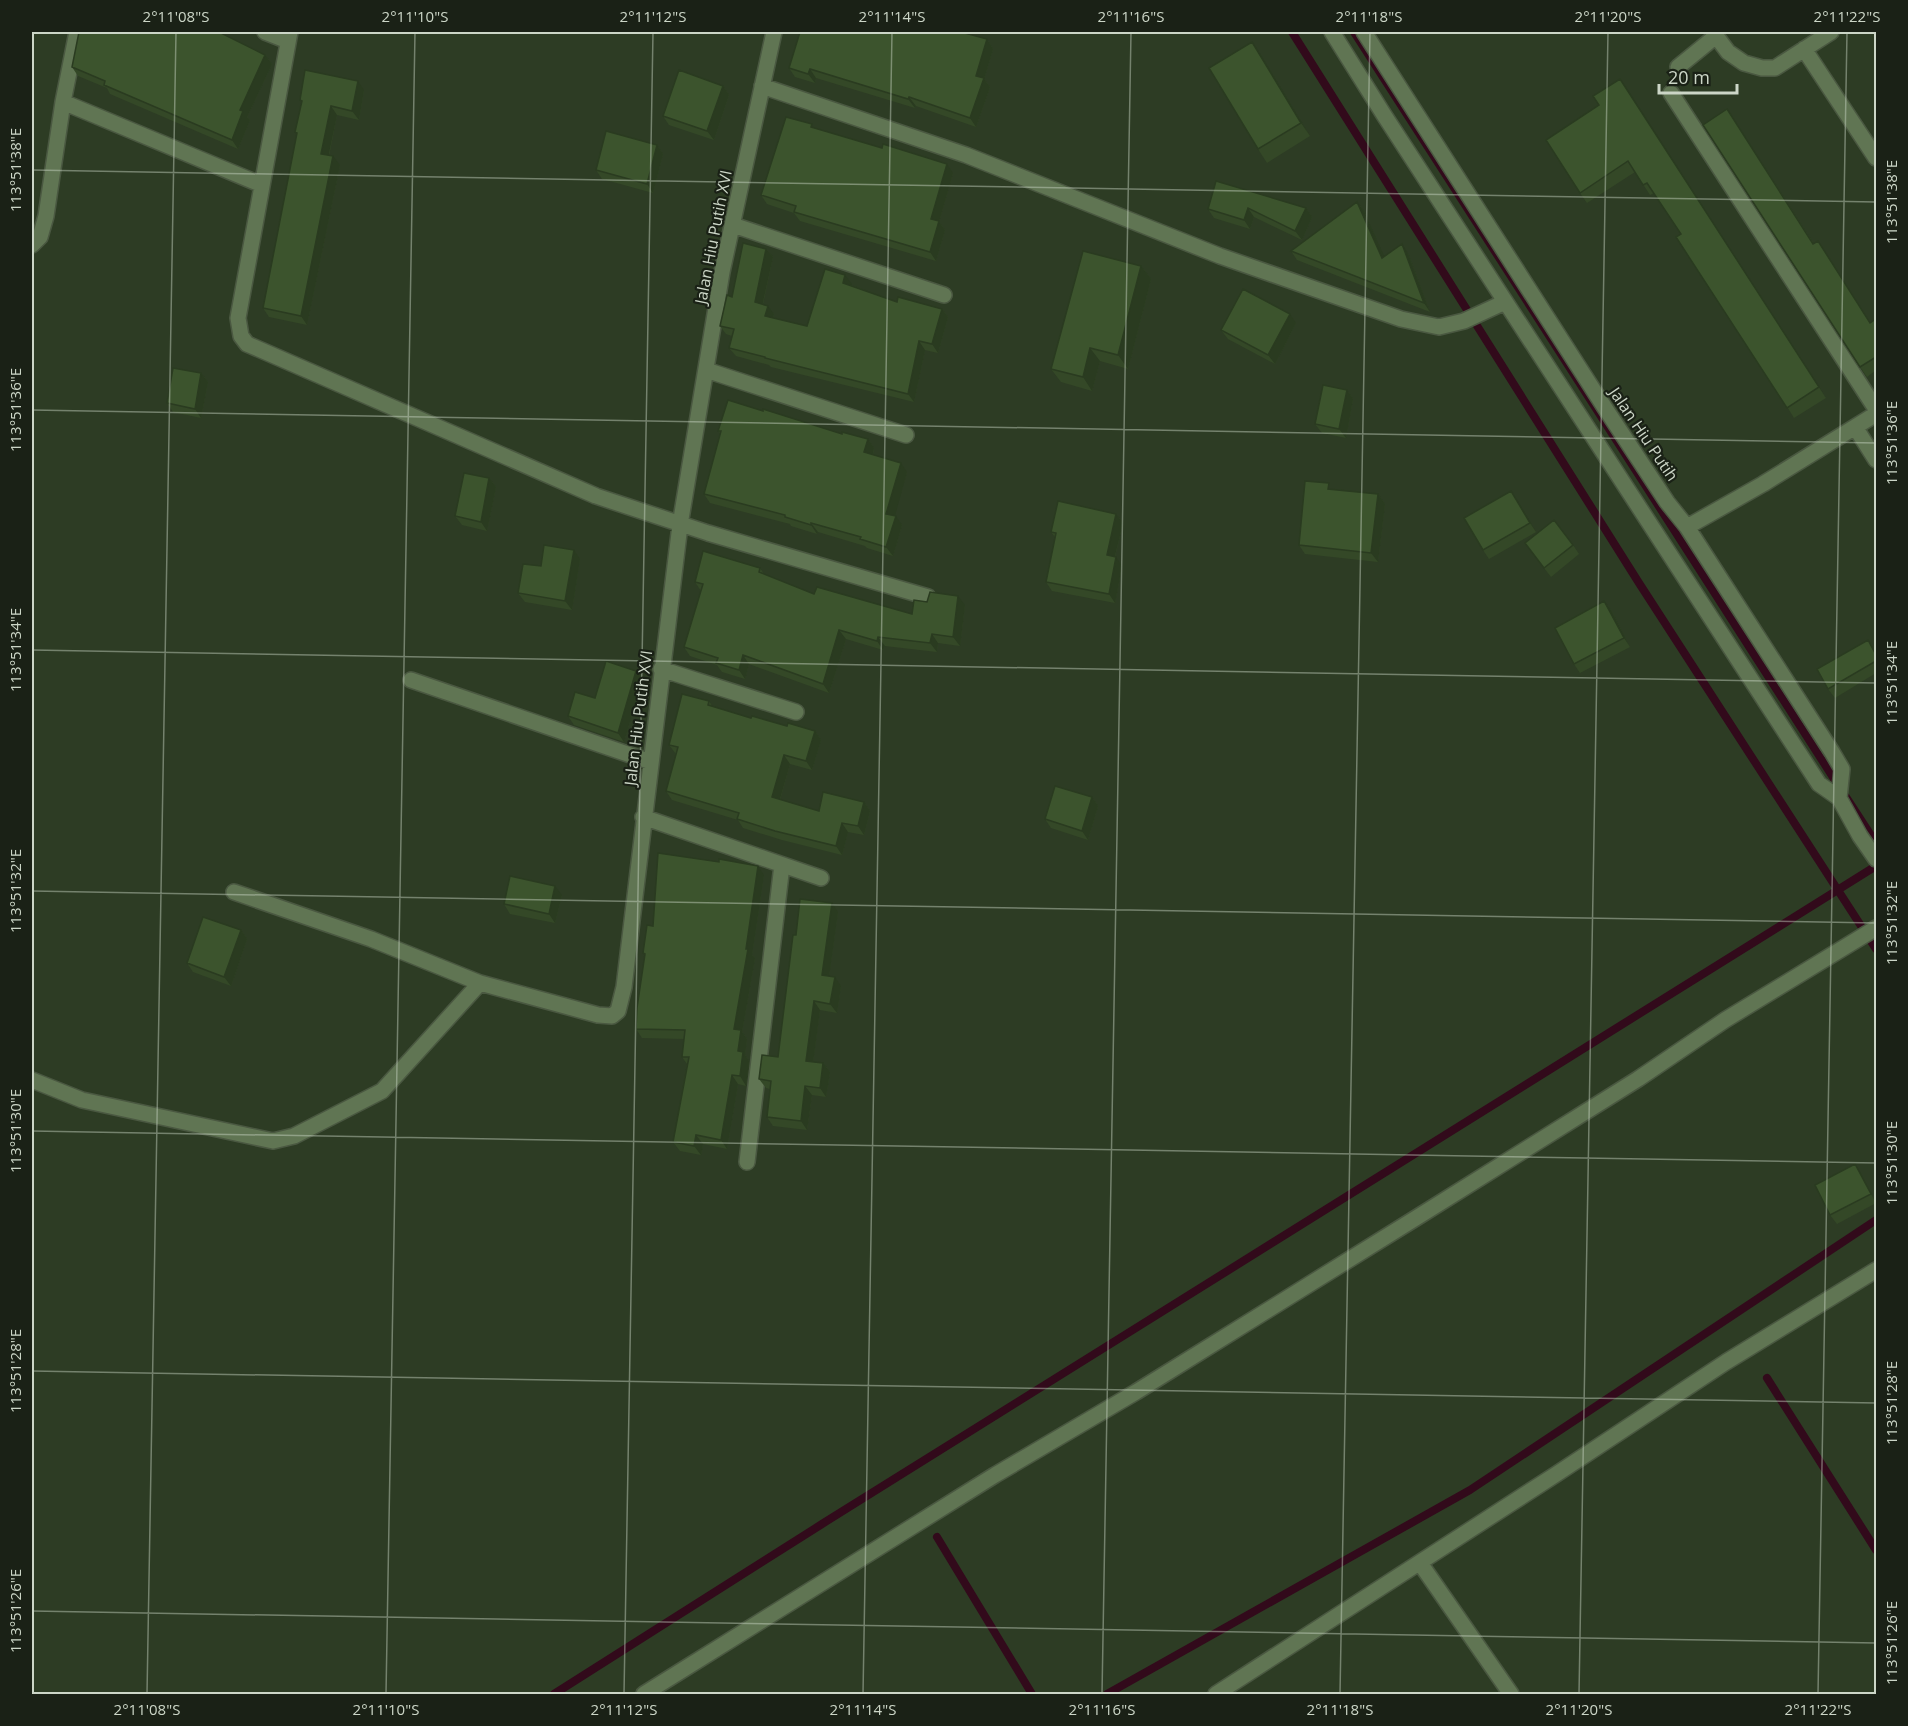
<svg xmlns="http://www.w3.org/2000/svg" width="1908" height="1726" viewBox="0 0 1908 1726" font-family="'Open Sans',sans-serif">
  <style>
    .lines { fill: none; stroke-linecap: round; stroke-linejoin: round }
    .stream { stroke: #320a1b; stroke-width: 8 }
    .minor-casing { stroke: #4a5841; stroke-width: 18 }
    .minor { stroke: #607553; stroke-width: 15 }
    .wall { fill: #344827 }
    .shaded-wall { fill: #2a3b20 }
    .building { fill: #3c542d; stroke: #2a3b20; stroke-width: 1.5 }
    .ticks { fill: none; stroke: #ccd6c7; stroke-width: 1.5; stroke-opacity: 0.45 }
    .labels { text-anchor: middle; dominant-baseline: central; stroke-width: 4.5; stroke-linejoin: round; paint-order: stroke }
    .street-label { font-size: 16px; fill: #ccd6c7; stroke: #1a2116 }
    .neatline { fill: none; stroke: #ccd6c7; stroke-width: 2 }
    .ticks-label { font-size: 15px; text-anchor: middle; fill: #ccd6c7 }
  </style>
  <rect width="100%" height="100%" fill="#2d3c24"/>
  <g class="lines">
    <path class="stream" d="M 1292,32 L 1639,583 L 1876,949
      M 1354,32 L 1838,785
      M 1846,797 L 1876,843
      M 1767,1378 L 1876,1550
      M 937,1537 L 1032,1694
      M 554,1694 L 822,1524 L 1876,866
      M 1107,1694 L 1470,1490 L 1876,1220"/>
    <defs>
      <path id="minor" d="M 265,32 L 288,41
        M 290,32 L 238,318 L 241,336 L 247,344 L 596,496 L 708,533 L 928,597
        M 1332,32 L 1384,115 L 1819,784 L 1839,798
        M 1364,32 L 1605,408 L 1667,502 L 1687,527 L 1832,752 L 1842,769 L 1839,798 L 1860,836 L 1876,859
        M 1713,32 L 1728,52 L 1744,63 L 1762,68 L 1775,68 L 1831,32
        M 1804,49 L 1876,158
        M 1678,67 L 1716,36
        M 762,86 L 966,155 L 1220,256 L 1401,319 L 1439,327 L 1464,321 L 1505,302
        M 1671,93 L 1876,409
        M 63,102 L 262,185
        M 733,225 L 944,295
        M 32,245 L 40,237 L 46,216 L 63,102 L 77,32
        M 706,370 L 906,435
        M 1855,427 L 1876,460
        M 1687,527 L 1763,484 L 1876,414
        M 661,669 L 796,712
        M 411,680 L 651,762
        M 643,817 L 821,878
        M 234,892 L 371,939 L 480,983 L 598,1015 L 612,1016 L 618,1011 L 624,987 L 680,525 L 722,272 L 774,32
        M 32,1080 L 82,1100 L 273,1141 L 294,1136 L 382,1091 L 480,983
        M 747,1162 L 782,865
        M 1420,1563 L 1511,1694
        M 644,1694 L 995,1475 L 1136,1392 L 1416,1218 L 1638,1079 L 1725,1020 L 1876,928
        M 1216,1694 L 1555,1475 L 1726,1362 L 1876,1270"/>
    </defs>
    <use href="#minor" class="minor-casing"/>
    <use href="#minor" class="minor"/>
  </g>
  <path class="wall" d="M 987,39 L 993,49 L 984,79 L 990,87 L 976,127 L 916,106 L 915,108 L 816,78 L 815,83 L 795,77 L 789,68 Z
    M 1252,42 L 1261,55 L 1310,136 L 1267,163 L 1258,149 Z
    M 265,55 L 272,64 L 247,117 L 250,120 L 238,149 L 110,94 L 107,88 L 78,76 L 72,67 Z
    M 1620,79 L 1826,398 L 1794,418 L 1681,234 L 1654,193 L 1650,195 L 1635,172 L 1587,203 L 1580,193 L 1599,105 Z
    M 723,86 L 729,95 L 714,140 L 669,125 L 663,116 Z
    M 364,90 L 359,120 L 337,115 L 329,156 L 340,165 L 307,325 L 269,317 L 263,308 L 297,135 L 295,132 L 302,103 L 300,100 Z
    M 1733,118 L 1814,244 L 1824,250 L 1870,323 L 1876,319 L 1876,370 L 1867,377 L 1860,367 Z
    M 814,128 L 882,148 L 953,173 L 939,222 L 945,230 L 936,261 L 800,221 L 794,213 L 767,204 L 761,195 Z
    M 657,145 L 663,154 L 653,193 L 602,179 L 596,170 Z
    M 1216,181 L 1306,208 L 1312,217 L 1302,240 L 1254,217 L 1250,229 L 1214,218 L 1208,209 Z
    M 1357,202 L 1364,211 L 1384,257 L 1408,253 L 1430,312 L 1297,260 L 1291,251 Z
    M 766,249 L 773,257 L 763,304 L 774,314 L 773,318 L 807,326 L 852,284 L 851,285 L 897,302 L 942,309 L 948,317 L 938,353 L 925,350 L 914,402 L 771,367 L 769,365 L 736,356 L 729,348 L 732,336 L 726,334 L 720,326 L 732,297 Z
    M 1141,266 L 1151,279 L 1128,369 L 1100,361 L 1092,391 L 1061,382 L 1051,369 Z
    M 1296,323 L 1275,364 L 1228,339 L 1221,330 Z
    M 201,373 L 208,382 L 201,418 L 173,412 L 167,403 Z
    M 1347,390 L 1353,399 L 1346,438 L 1322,433 L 1315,424 Z
    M 718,431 L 842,434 L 868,439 L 874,448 L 873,454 L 907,472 L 894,516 L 902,525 L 893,556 L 867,548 L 865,546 L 818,532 L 817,534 L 791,526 L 790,524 L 710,503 L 704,494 L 721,434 Z
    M 489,478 L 496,487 L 487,531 L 462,525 L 455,516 Z
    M 1333,489 L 1378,494 L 1385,504 L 1378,562 L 1305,554 L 1299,545 Z
    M 1511,491 L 1536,532 L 1489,559 L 1483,550 Z
    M 1116,514 L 1123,523 L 1115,557 L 1122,566 L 1115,603 L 1052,591 L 1046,582 L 1055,537 L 1051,532 Z
    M 1525,543 L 1573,545 L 1579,554 L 1551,577 Z
    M 580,559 L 572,610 L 525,602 L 518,593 L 541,566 Z
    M 760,568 L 764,574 L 814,594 L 912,614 L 927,602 L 965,605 L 960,646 L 938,643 L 937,652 L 885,646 L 883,650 L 846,639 L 829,693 L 749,664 L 745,679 L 722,672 L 717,665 L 690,656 L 684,647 L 701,591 L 695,582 Z
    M 1604,601 L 1611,610 L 1630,647 L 1580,673 L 1574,664 Z
    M 1868,640 L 1876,653 L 1876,673 L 1835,698 L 1828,689 Z
    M 642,680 L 624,742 L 574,725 L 568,716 Z
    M 709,701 L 712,706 L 751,718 L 787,726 L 815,731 L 821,740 L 812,770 L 790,764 L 780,800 L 819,811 L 864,802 L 870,811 L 864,835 L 848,832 L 842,855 L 782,840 L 743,828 L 738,820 L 672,800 L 666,791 L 676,754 L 669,745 Z
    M 1092,797 L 1098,806 L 1088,840 L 1051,828 L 1045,819 Z
    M 764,875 L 752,955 L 755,958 L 742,1032 L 747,1039 L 745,1055 L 749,1061 L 746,1086 L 738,1084 L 727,1149 L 703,1144 L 701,1155 L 680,1151 L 673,1142 L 687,1064 L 682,1057 L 684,1039 L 642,1038 L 636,1029 L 645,956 L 643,953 L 653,926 Z
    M 562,895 L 555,923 L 510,914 L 504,904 Z
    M 838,912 L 829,976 L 841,986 L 837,1013 L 820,1010 L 813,1062 L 823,1063 L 830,1072 L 826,1097 L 812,1095 L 807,1130 L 773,1126 L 767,1117 L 770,1089 L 766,1088 L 759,1079 L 778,1057 L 796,935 Z
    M 241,930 L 247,939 L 231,986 L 193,972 L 187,963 Z
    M 1861,1173 L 1876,1203 L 1837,1224 L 1830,1215 Z"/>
  <path class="shaded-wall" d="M 987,39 L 993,49 L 984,79 L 990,87 L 976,127 L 970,118 L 976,76 Z
    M 1252,42 L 1261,55 L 1310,136 L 1301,123 Z
    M 265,55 L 272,64 L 247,117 L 250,120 L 238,149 L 232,140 L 240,110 Z
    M 810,69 L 816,78 L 815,83 L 808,74 Z
    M 1620,79 L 1627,89 L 1826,398 L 1819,387 Z
    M 358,81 L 364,90 L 359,120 L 352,111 Z
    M 723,86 L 729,95 L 714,140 L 707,131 Z
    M 909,97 L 916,106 L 915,108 L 908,99 Z
    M 331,106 L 337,115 L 327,163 L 321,154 Z
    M 657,145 L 663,154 L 653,193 L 647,184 Z
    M 333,156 L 340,165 L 307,325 L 301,316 Z
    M 947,164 L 953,173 L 939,222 L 945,230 L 936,261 L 930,252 L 931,219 Z
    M 1357,202 L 1364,211 L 1389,267 L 1382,258 Z
    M 1248,208 L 1254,217 L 1250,229 L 1244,220 Z
    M 1306,208 L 1312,217 L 1302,240 L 1295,231 Z
    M 1402,244 L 1408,253 L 1430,312 L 1424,303 Z
    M 766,249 L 773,257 L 761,311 L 755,302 Z
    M 1141,266 L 1151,279 L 1128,369 L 1118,355 Z
    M 845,275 L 852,284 L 849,291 L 843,283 Z
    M 768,306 L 774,314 L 771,325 L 765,316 Z
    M 942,309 L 948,317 L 938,353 L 932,344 Z
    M 1290,314 L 1296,323 L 1275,364 L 1268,355 Z
    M 919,341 L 925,350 L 914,402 L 908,394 Z
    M 1090,348 L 1100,361 L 1092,391 L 1083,377 Z
    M 201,373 L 208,382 L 201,418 L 195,409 Z
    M 1347,390 L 1353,399 L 1346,438 L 1339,429 Z
    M 868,439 L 874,448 L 871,461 L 864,452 Z
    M 901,463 L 907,472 L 893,523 L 886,514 Z
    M 489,478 L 496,487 L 487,531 L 481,522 Z
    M 1511,491 L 1517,500 L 1536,532 L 1530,523 Z
    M 1378,494 L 1385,504 L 1378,562 L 1371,553 Z
    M 1116,514 L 1123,523 L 1113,564 L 1107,555 Z
    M 896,516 L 902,525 L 893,556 L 886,547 Z
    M 811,523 L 818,532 L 817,534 L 811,525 Z
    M 574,550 L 580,559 L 572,610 L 565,601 Z
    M 1116,557 L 1122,566 L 1115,603 L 1109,594 Z
    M 958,596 L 965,605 L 960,646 L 953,637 Z
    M 1604,601 L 1611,610 L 1630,647 L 1624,638 Z
    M 839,630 L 846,639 L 829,693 L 823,684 Z
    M 932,634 L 938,643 L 937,652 L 930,643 Z
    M 878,637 L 885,646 L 883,650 L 877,641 Z
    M 743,655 L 749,664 L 745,679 L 739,670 Z
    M 636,671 L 642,680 L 624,742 L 618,733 Z
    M 815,731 L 821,740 L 812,770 L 806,761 Z
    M 784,755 L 790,764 L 778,806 L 772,797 Z
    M 1092,797 L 1098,806 L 1088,840 L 1082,831 Z
    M 864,802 L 870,811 L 864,835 L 858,826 Z
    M 842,823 L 848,832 L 842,855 L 836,846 Z
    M 758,866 L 764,875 L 752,955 L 755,958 L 742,1032 L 747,1039 L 745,1055 L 749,1061 L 746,1086 L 740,1076 L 738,1051 L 734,1029 Z
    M 555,886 L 562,895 L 555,923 L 549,914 Z
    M 832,903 L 838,912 L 828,984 L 822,975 Z
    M 241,930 L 247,939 L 231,986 L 224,977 Z
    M 835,977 L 841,986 L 837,1013 L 830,1004 Z
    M 814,1001 L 820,1010 L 812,1070 L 806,1061 Z
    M 823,1063 L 830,1072 L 826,1097 L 820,1088 Z
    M 732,1075 L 738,1084 L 727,1149 L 721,1140 Z
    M 805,1086 L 812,1095 L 807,1130 L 801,1121 Z
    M 696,1135 L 703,1144 L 701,1155 L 694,1146 Z
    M 1855,1164 L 1861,1173 L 1876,1203 L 1871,1194 Z"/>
  <path class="building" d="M 79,32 L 219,32 L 265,55 L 240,110 L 243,111 L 232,140 L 104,85 L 105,81 L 72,67 Z
    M 800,32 L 961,32 L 987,39 L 976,76 L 984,78 L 970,118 L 909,97 L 908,99 L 810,69 L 808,74 L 789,68 Z
    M 1252,42 L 1301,123 L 1258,149 L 1209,68 Z
    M 305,70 L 358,81 L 352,111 L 331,106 L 321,154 L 333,156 L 301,316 L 263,308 L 297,133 L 295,132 L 302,101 L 300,100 Z
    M 679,70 L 723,86 L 707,131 L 663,116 Z
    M 1620,79 L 1819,387 L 1787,408 L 1676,237 L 1681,234 L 1647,183 L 1643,185 L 1628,161 L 1580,193 L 1546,140 L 1599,105 L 1593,96 Z
    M 1727,109 L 1813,244 L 1818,241 L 1870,323 L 1876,319 L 1876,357 L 1860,367 L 1703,125 Z
    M 786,117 L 812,124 L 811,127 L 882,148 L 883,144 L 947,164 L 931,219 L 939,221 L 930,252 L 794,212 L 796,206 L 761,195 Z
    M 606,131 L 657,145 L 647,184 L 596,170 Z
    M 1216,181 L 1306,208 L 1295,231 L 1248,208 L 1244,220 L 1208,209 Z
    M 1357,202 L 1382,258 L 1402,244 L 1424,303 L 1291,251 Z
    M 743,243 L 766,249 L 755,302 L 768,306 L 765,316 L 807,326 L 825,269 L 845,275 L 843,283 L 897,302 L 898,297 L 942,309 L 932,344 L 919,341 L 908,394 L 765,358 L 765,357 L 729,348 L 734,329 L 720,326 L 727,295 L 732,297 Z
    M 1083,251 L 1141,266 L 1118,355 L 1090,348 L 1083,377 L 1051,369 Z
    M 1243,289 L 1290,314 L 1268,355 L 1221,330 Z
    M 173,368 L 201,373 L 195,409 L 167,403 Z
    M 1323,385 L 1347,390 L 1339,429 L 1315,424 Z
    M 728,400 L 763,411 L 763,409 L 842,434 L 842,432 L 868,439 L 864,452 L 901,463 L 886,514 L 896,516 L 886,547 L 860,539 L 861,537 L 811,523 L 811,525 L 785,517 L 785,515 L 704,494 L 721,431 L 718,431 Z
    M 464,473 L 489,478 L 481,522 L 455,516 Z
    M 1305,481 L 1329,483 L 1328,489 L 1378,494 L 1371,553 L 1299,545 Z
    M 1511,491 L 1530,523 L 1483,550 L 1464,518 Z
    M 1058,501 L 1116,514 L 1107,555 L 1116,557 L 1109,594 L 1046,582 L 1056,533 L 1051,532 Z
    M 1554,520 L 1573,545 L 1544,568 L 1525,543 Z
    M 544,545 L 574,550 L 565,601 L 518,593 L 523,564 L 541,566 Z
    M 703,551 L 760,568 L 759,572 L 814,594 L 817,587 L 912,614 L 914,600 L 927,602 L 930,592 L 958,596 L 953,637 L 932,634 L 930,643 L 878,637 L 877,641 L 839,630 L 823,684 L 743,655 L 739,670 L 716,663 L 718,658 L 684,647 L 703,584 L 695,582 Z
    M 1604,601 L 1624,638 L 1574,664 L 1555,628 Z
    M 1868,640 L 1876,655 L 1876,661 L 1828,689 L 1817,669 Z
    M 606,661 L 636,671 L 618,733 L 568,716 L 575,692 L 595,698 Z
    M 682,694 L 709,701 L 708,705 L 751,718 L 752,716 L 787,726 L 788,723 L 815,731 L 806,761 L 784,755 L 772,797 L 819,811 L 823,792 L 864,802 L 858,826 L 842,823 L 836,846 L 775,831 L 737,819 L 739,813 L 666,791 L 678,747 L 669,745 Z
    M 1055,786 L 1092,797 L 1082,831 L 1045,819 Z
    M 658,853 L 719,862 L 719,859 L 758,866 L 746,949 L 748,949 L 734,1029 L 741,1030 L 738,1051 L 743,1052 L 740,1076 L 732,1075 L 721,1140 L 696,1135 L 694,1146 L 673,1142 L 689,1057 L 682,1057 L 685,1030 L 636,1029 L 637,1008 L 645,954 L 643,953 L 647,925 L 653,926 Z
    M 510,876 L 555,886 L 549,914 L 504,904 Z
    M 800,899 L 832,903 L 822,975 L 835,977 L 830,1004 L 814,1001 L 806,1061 L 823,1063 L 820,1088 L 805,1086 L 801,1121 L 767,1117 L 771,1081 L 759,1079 L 762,1055 L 778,1057 L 793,935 L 796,935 Z
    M 203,917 L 241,930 L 224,977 L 187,963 Z
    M 1855,1164 L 1871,1194 L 1830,1215 L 1815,1185 Z"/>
  <path class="ticks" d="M 32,170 L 1876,202M 32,410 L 1876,443M 32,650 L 1876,683M 32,891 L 1876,923M 32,1131 L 1876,1163M 32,1371 L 1876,1403M 32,1611 L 1876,1643M 147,1694 L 176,32M 386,1694 L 415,32M 624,1694 L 653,32M 863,1694 L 892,32M 1102,1694 L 1131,32M 1340,1694 L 1370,32M 1579,1694 L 1608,32M 1818,1694 L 1847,32"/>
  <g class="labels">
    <g class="street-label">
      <text transform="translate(713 237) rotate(-79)">Jalan Hiu Putih XVI</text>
      <text transform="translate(1644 434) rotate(56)">Jalan Hiu Putih</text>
      <text transform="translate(638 718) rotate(-83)">Jalan Hiu Putih XVI</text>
    </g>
  </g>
  <rect width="1908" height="1726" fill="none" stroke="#1a2116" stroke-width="66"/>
  <path d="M1659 84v9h78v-9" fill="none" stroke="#ccd6c7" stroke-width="3"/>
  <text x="1668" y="84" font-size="18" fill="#ccd6c7" stroke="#1a2116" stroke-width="4.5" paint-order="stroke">20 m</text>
  <rect x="33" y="33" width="1842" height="1660" class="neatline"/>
  <g class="ticks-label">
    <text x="176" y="22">2°11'08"S</text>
    <text x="415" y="22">2°11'10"S</text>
    <text x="653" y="22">2°11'12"S</text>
    <text x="892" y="22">2°11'14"S</text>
    <text x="1131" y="22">2°11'16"S</text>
    <text x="1369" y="22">2°11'18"S</text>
    <text x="1608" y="22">2°11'20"S</text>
    <text x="1847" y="22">2°11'22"S</text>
    <text transform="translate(16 170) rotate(-90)" y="5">113°51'38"E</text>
    <text transform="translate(1892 202) rotate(-90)" y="5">113°51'38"E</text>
    <text transform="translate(16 410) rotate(-90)" y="5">113°51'36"E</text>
    <text transform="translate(1892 443) rotate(-90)" y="5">113°51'36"E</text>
    <text transform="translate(16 650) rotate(-90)" y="5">113°51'34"E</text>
    <text transform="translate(1892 683) rotate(-90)" y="5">113°51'34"E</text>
    <text transform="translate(16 891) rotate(-90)" y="5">113°51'32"E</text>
    <text transform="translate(1892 923) rotate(-90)" y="5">113°51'32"E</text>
    <text transform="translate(16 1131) rotate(-90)" y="5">113°51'30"E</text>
    <text transform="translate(1892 1163) rotate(-90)" y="5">113°51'30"E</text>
    <text transform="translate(16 1371) rotate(-90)" y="5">113°51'28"E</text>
    <text transform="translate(1892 1403) rotate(-90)" y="5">113°51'28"E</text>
    <text transform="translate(16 1611) rotate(-90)" y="5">113°51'26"E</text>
    <text transform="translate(1892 1643) rotate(-90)" y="5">113°51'26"E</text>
    <text x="147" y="1715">2°11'08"S</text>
    <text x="386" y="1715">2°11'10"S</text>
    <text x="624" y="1715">2°11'12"S</text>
    <text x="863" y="1715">2°11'14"S</text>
    <text x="1102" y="1715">2°11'16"S</text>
    <text x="1340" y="1715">2°11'18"S</text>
    <text x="1579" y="1715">2°11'20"S</text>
    <text x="1818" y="1715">2°11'22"S</text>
  </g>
</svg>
